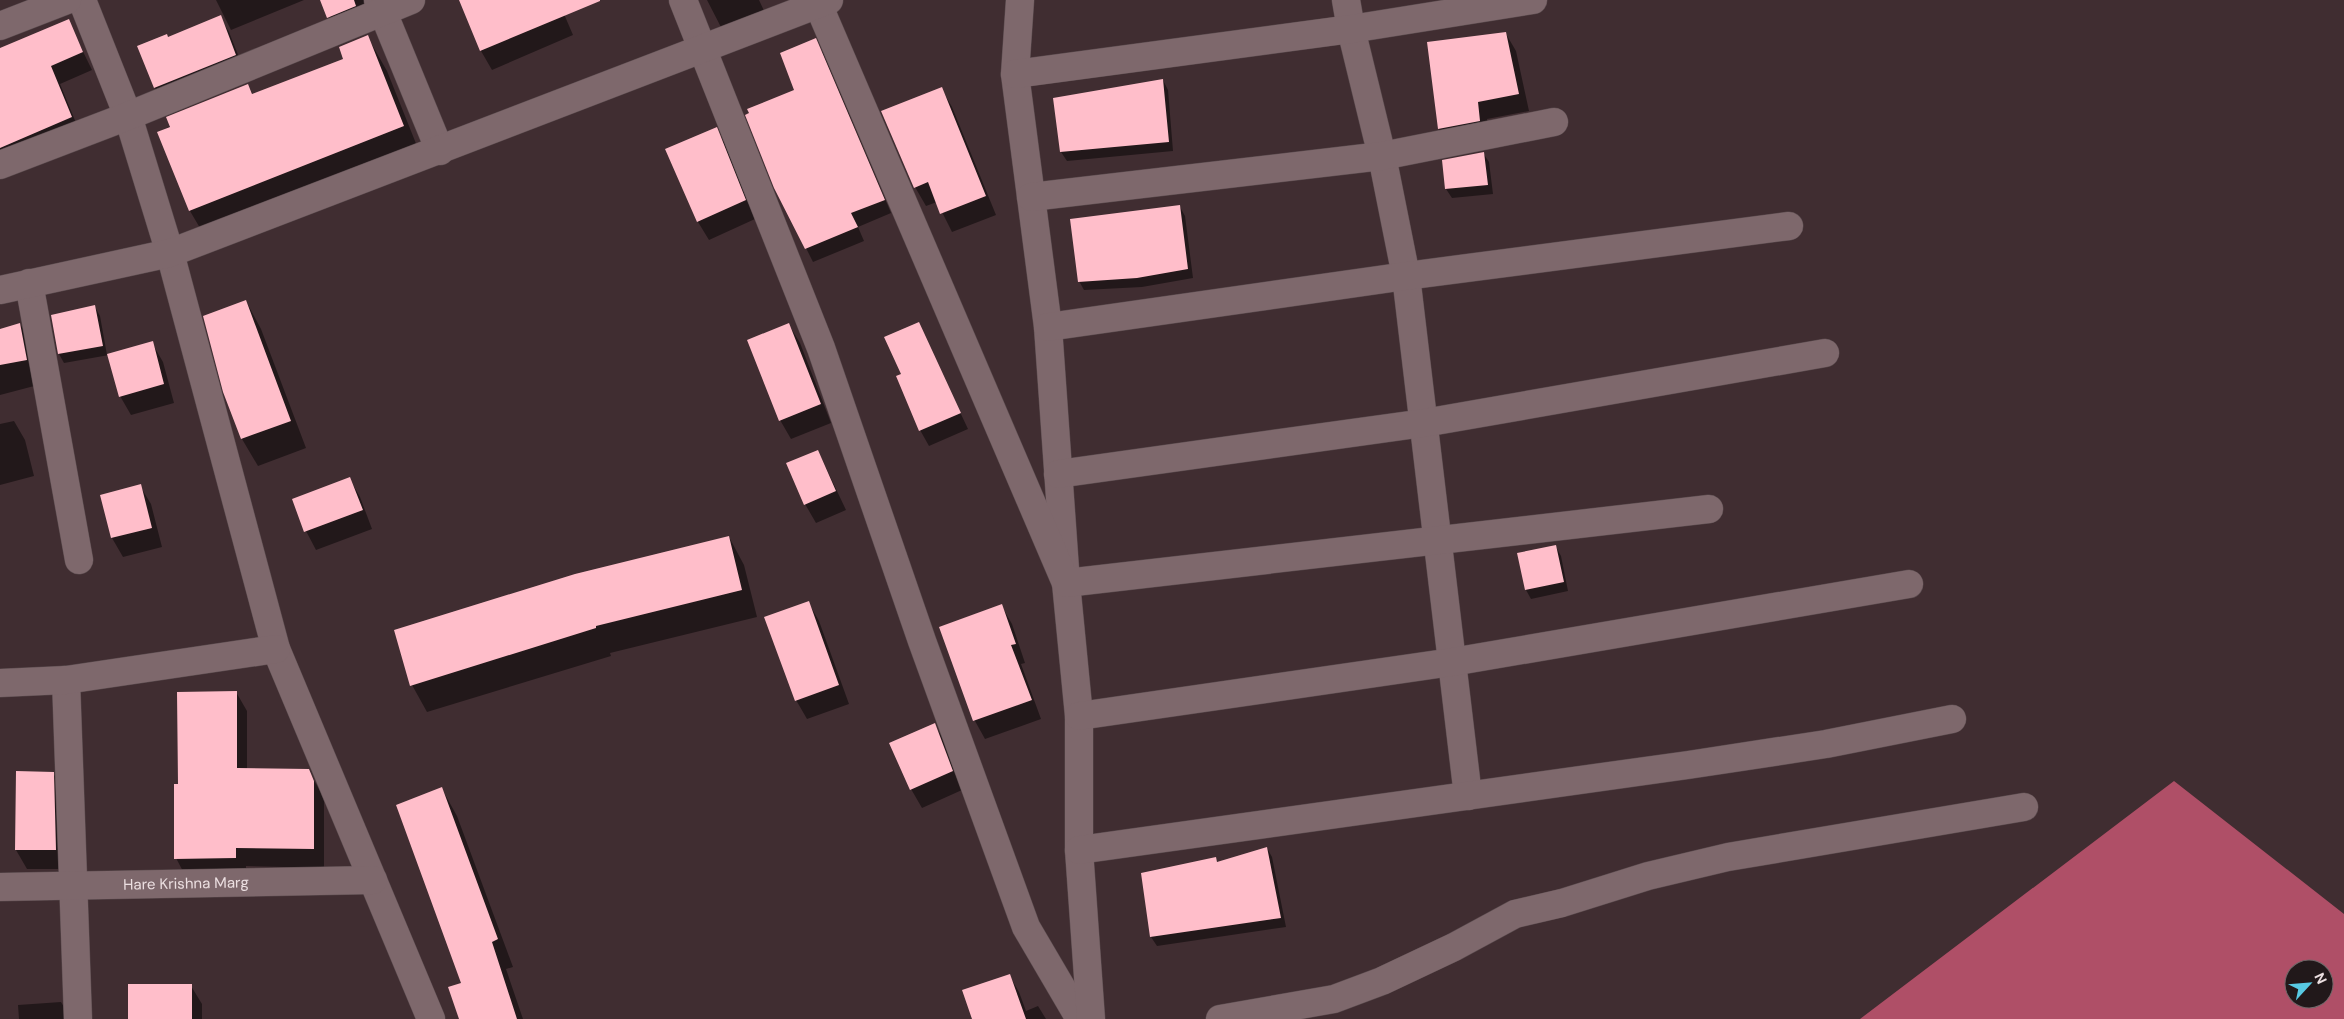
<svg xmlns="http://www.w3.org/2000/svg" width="2344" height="1019" viewBox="0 0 2344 1019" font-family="'DM Sans',sans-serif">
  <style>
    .water { fill: #af4f67; fill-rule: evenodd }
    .shadow { fill: #0007 }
    .building { fill: #ffbeca }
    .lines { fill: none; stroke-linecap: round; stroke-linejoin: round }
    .minor-casing { stroke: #594a4d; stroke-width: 29 }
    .minor { stroke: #7e686c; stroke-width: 28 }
    .labels { text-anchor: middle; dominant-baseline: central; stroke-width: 5; stroke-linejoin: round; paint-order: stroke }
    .street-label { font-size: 15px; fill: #ecdfe1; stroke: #21181a }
  </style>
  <rect width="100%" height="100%" fill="#402d31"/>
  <path class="water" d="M 2174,781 L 2344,914 L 2344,1019 L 1860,1019 ZM 2294,969 L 2324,969 L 2324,999 L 2294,999 Z"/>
  <path class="shadow" d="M 216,0 L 304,0 L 231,30 Z
    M 321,0 L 370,0 L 338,34 Z
    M 494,0 L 558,0 L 573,35 L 492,70 L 481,51 L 465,12 Z
    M 707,0 L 759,0 L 766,15 L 724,33 Z
    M 220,17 L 229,32 L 244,70 L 164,103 L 155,88 L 138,46 L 168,38 Z
    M 68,21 L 92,70 L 60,84 L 81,135 L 0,170 L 0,50 Z
    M 1506,34 L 1516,51 L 1529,111 L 1487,119 L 1489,138 L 1449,146 L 1439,129 Z
    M 367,36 L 387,71 L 423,161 L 210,245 L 190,211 L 159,132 L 248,85 L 253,95 L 345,59 Z
    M 815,40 L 823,53 L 891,213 L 858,227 L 864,241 L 813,262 L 806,248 L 751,114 L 796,90 Z
    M 1163,80 L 1168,90 L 1173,151 L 1067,161 L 1061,152 Z
    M 941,88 L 952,107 L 996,215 L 952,232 L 937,202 L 926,206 L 915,187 Z
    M 716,129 L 727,147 L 755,219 L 709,240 L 698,222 Z
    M 1483,153 L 1489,162 L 1493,194 L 1452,198 L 1446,189 Z
    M 1180,207 L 1185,216 L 1193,278 L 1142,287 L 1084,290 L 1079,281 Z
    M 246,301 L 261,329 L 306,448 L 258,466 L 242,439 Z
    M 95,307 L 100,316 L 107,355 L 152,343 L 163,362 L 174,403 L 131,415 L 120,396 L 109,355 L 64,363 L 59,354 L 52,316 Z
    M 918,323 L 968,429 L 929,446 L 920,430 L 903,375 Z
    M 20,324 L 31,343 L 38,385 L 0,395 L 0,330 Z
    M 789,325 L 800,343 L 831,423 L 791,439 L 780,420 Z
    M 14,421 L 25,440 L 34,476 L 0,485 L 0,424 Z
    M 818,451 L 846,510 L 816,523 L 805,504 Z
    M 349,478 L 360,497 L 372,529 L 316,550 L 306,531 Z
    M 140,486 L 151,504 L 162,547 L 123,557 L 112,538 Z
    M 729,537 L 744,565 L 757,617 L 610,653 L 611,656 L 427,712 L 412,685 Z
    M 1556,547 L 1561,556 L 1568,591 L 1531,599 L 1526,590 Z
    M 808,602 L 819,621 L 849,704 L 807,719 L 796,700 Z
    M 1001,605 L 1012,624 L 1025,663 L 1021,664 L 1041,719 L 985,739 L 975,721 L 940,627 Z
    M 236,692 L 247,711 L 247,770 L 308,770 L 319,789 L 324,801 L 324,868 L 246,866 L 246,877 L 186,877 L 176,858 Z
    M 935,725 L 945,743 L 962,790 L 922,808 L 911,789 Z
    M 53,773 L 64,792 L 67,869 L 27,869 L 16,850 Z
    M 442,789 L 457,816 L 513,967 L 506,969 L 523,1019 L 460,1019 L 463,984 Z
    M 1267,848 L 1272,857 L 1286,927 L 1157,946 L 1151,937 L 1215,858 L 1218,863 Z
    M 1009,975 L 1019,992 L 1026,1011 L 1038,1006 L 1046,1019 L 973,1019 Z
    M 191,986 L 202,1004 L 202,1019 L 130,1019 Z
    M 61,1002 L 71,1019 L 19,1019 L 18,1005 Z"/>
  <path class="building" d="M 320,0 L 354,0 L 356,6 L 327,18 Z
    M 459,0 L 600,0 L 600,1 L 480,51 Z
    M 221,15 L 236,55 L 154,88 L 137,46 L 167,34 L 168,37 Z
    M 69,19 L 83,52 L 51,66 L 72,117 L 0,148 L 0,48 Z
    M 1506,32 L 1519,94 L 1478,102 L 1480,121 L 1438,129 L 1427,42 Z
    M 368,35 L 404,126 L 189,211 L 157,132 L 170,127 L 166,117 L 248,84 L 252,94 L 343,59 L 339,47 Z
    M 816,38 L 885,200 L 851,213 L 858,227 L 805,249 L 774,188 L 745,115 L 749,113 L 747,109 L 794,90 L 780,53 Z
    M 1163,79 L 1169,142 L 1060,152 L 1053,98 Z
    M 942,87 L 986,196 L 940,214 L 928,182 L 914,188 L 881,111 Z
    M 717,127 L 746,200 L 697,222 L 665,149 Z
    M 1484,152 L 1488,185 L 1445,189 L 1442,160 Z
    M 1180,205 L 1188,269 L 1137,278 L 1078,282 L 1070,219 Z
    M 246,300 L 291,421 L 241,439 L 223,392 L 203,316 Z
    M 95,305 L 103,346 L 58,354 L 51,315 Z
    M 919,322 L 961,413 L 919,431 L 896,376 L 901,374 L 884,337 Z
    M 20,323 L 27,360 L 0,365 L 0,329 Z
    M 789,323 L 821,404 L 779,421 L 747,340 Z
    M 153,341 L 164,384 L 119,397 L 107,354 Z
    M 818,450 L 836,491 L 804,505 L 786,463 Z
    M 350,477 L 363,510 L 304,532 L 292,499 Z
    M 141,484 L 152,528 L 111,538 L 100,495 Z
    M 729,536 L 742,590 L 596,626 L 596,628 L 410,686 L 394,630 L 575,574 Z
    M 1556,545 L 1564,582 L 1525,590 L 1517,553 Z
    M 809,601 L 839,685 L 795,701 L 764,617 Z
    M 1002,604 L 1016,644 L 1011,645 L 1032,700 L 973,721 L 939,627 Z
    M 237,691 L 237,768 L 309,769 L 314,781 L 314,849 L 236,848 L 236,858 L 174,859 L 174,784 L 178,784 L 177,692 Z
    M 935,723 L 953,771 L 910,790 L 889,743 Z
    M 16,771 L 54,772 L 56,850 L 15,850 Z
    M 442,787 L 498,939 L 492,942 L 517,1019 L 459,1019 L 448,987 L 461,983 L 396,805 Z
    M 1267,847 L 1281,918 L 1150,937 L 1141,873 L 1216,857 L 1217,862 Z
    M 1010,974 L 1026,1019 L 972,1019 L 962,990 Z
    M 128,984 L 192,984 L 192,1019 L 128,1019 Z"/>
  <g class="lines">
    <defs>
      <g id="minor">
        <path d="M 82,0 L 128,116 L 170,253 L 276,649 L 431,1019"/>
        <path d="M 378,0 L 440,151"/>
        <path d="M 683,0 L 821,348 L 922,641 L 1026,927 L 1080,1019"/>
        <path d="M 1020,0 L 1015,74 L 1048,327 L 1066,583 L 1079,716 L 1079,850 L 1091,1019"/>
        <path d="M 1346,0 L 1351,29 L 1382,156 L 1406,276 L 1468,796"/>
        <path d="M 818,4 L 1066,583 L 1709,509"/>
        <path d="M 0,26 L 67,0"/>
        <path d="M 1015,74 L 1351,29 L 1533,0"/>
        <path d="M 0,165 L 128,116 L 411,0"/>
        <path d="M 1031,197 L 1382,156 L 1554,122"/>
        <path d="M 29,283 L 79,560"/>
        <path d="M 0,290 L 170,253 L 829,0"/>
        <path d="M 1048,327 L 1406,276 L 1789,226"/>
        <path d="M 1058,474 L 1424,423 L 1825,353"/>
        <path d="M 66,680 L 78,1019"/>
        <path d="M 0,683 L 66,680 L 276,649"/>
        <path d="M 1079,716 L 1452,662 L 1909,584"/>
        <path d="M 1079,850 L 1688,765 L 1826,744 L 1952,719"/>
        <path id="s1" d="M 0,887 L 373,880"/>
        <path d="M 1220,1019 L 1334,999 L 1382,981 L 1454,947 L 1515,914 L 1562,903 L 1648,876 L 1728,857 L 2024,807"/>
      </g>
    </defs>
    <use href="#minor" class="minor-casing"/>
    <use href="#minor" class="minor"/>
  </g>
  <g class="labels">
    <g class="street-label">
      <text stroke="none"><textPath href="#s1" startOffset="186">Hare Krishna Marg</textPath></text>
    </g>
  </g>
  <g transform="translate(2309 984) rotate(64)"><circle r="24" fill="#21181a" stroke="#72686a"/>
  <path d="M0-4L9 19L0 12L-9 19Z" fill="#58c9e3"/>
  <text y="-8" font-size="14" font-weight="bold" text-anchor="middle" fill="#ecdfe1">N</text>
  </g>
</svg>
